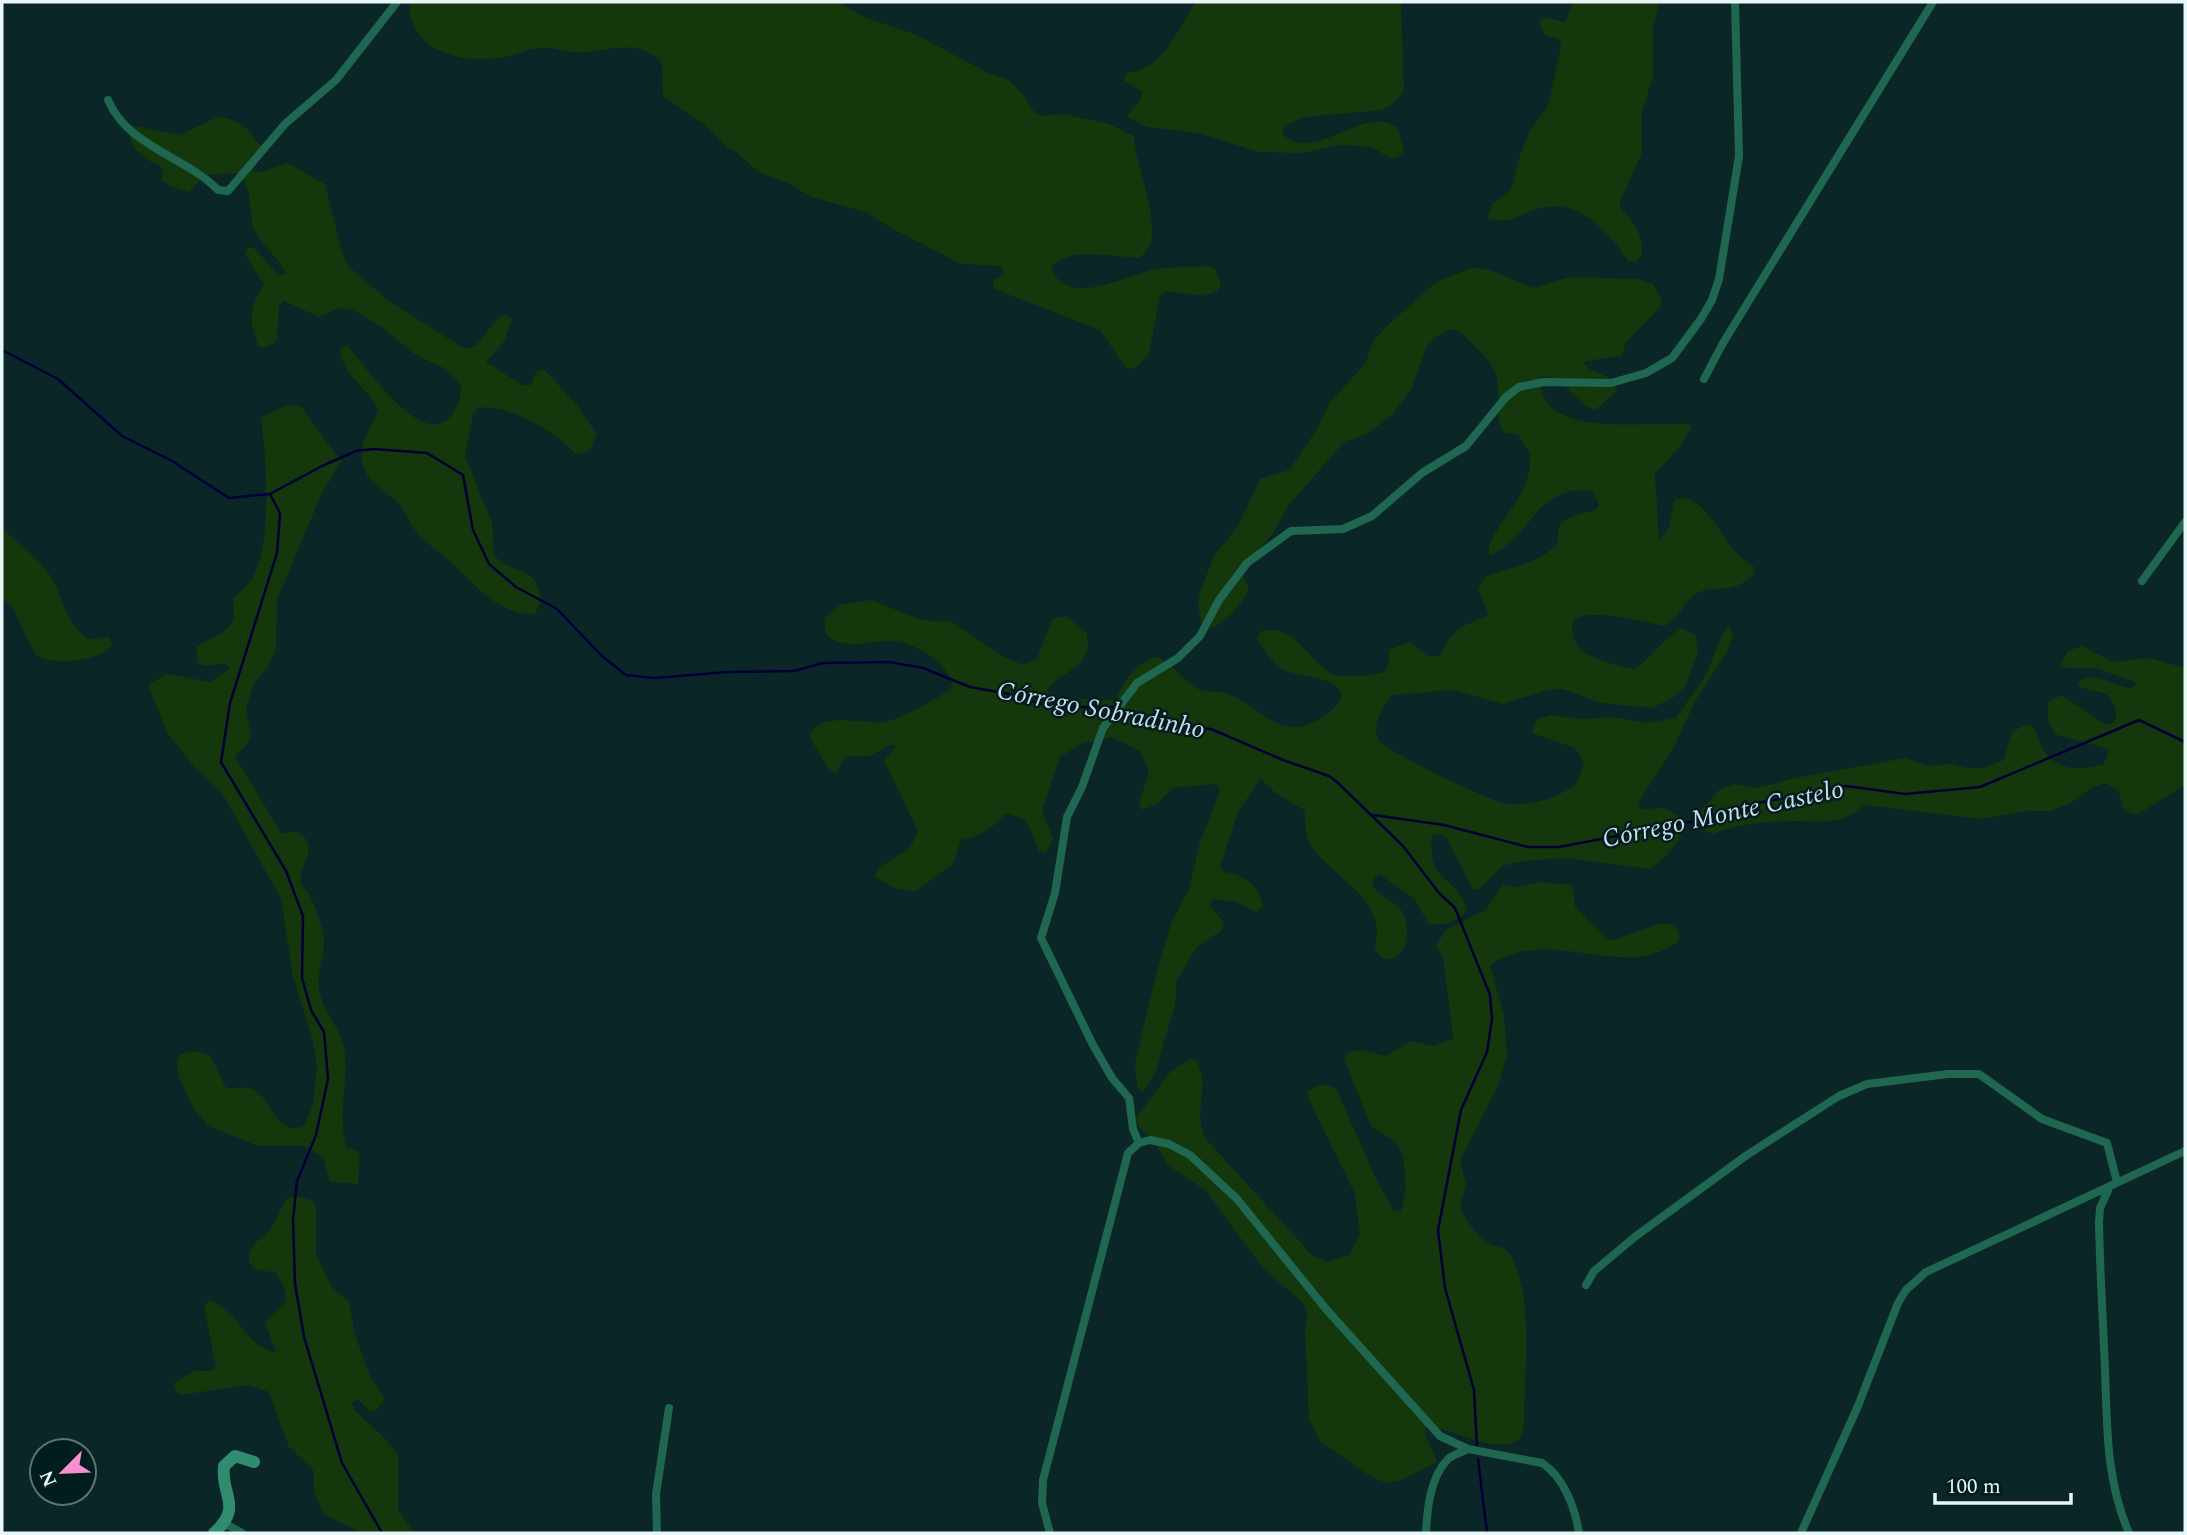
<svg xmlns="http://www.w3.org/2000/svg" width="2187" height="1535" viewBox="0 0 2187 1535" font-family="Spectral,serif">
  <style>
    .green { fill: #14380b }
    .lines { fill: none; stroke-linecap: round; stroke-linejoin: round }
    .stream { stroke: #000037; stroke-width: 2.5 }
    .street { stroke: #206752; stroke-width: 8 }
    .secondary { stroke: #318b6f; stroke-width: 12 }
    .labels { text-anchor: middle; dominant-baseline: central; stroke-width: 5; stroke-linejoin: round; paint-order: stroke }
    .water-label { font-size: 26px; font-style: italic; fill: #cedbed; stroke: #021d1e }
  </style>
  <rect width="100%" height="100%" fill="#0a2627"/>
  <path class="green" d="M 410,2 L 839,2 L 864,17 L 917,35 L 986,72 L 1009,80 L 1022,93 L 1035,113 L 1042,116 L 1064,114 L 1109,124 L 1134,136 C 1134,166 1172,242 1138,258 C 1113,257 1068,246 1051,268 C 1067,308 1123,277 1152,270 C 1170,266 1189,268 1207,266 L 1215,268 L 1221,284 L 1218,291 L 1203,296 L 1167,291 L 1160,296 L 1149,354 L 1134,369 L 1126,368 L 1100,330 L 994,289 L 993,281 L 1005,273 L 1000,266 L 961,264 L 891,228 L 866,212 L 811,197 L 788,183 L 760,173 L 735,151 L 728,148 L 704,124 L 665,98 C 658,87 668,68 657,58 C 633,37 600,54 573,52 C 562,52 552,46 541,48 C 529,49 517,54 505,57 C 475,64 428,57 415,27 C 411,18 408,12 410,2 Z
    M 1195,2 L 1401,2 L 1404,90 L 1395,102 L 1382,110 L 1305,117 L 1284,126 L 1282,133 C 1312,167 1364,102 1398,128 L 1405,154 L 1391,159 L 1372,147 L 1357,146 L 1340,145 L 1302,153 L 1259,152 L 1198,133 L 1147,127 L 1127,116 L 1141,99 L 1142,92 L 1123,80 L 1126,73 C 1161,72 1179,29 1195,2 Z
    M 1573,2 L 1659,3 L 1653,29 L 1653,75 L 1642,113 L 1642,152 L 1620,202 L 1621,209 C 1634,222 1646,238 1641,257 L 1635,263 L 1628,261 C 1610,234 1582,201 1545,207 C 1523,211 1510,227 1487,218 L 1493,203 L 1511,190 L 1519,158 L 1530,130 L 1548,106 L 1561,46 L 1559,39 L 1545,36 L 1539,23 L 1544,17 L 1565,22 Z
    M 218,117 C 239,117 256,135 264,153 L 254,164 L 253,171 L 260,172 L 288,163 L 325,184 L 342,253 L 348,266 L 389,301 L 465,349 C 484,348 487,322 505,315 L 512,318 L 505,340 L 486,362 L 524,386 L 531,385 L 536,372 L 544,369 L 576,404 L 597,434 L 589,451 L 576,454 C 554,431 510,404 478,408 L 473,413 L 465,456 L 492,523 L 494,555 C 512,577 537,562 541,601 L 535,614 C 495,614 476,585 451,562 C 439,552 425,542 415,530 C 408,522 406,510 398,503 C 383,488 369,486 363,464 C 357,442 372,429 378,410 C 367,385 342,377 340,348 L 348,346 C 365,366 420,446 448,419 C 456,410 460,402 461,390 L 459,382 L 442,367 L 414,354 L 382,327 L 355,311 L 340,308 L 319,317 L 284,301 L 279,306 L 277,341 L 265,348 L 258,346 C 249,316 248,311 264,285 L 245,254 L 248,247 L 255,249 L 279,275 L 286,274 C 279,256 261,247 254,229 C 248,210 254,186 236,173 L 205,175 L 189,192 L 167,185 L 161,180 L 163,172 L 160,165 C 142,160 129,146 128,127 L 135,126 L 179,135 Z
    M 1472,268 L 1488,269 L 1533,288 L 1569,277 L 1639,279 L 1653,284 L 1661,298 L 1661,306 L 1626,342 L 1622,355 L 1583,362 C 1592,377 1614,371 1617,391 L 1595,410 C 1573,403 1564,372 1540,377 C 1539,444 1652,418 1693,425 L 1682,444 L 1655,474 L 1659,541 L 1669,528 L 1674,500 C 1701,490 1719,533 1733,549 C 1739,557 1747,561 1754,567 L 1754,574 C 1730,598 1715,582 1696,594 C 1682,603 1680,619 1664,626 C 1643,621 1590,608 1573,620 C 1571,630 1574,644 1582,651 C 1589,656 1627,671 1635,668 C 1645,665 1666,636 1681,628 L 1695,635 L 1698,652 L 1686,685 L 1674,697 L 1652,708 L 1601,703 L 1562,689 L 1548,690 L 1503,704 L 1454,690 L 1392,695 C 1383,706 1372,724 1378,739 C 1382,750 1492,802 1506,804 C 1532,806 1557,799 1577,783 L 1584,762 L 1575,748 L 1532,733 L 1537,719 L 1552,715 L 1584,719 L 1614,717 L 1645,723 L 1676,718 L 1707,673 L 1721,637 L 1729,626 L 1733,633 L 1728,651 L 1695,701 L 1674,747 L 1638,803 L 1642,809 L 1665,808 L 1684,820 C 1685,837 1664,862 1649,869 L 1567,858 L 1522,861 L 1502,866 L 1480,889 L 1473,890 L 1446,837 L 1439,834 L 1432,835 C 1427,886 1454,871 1467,909 C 1460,922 1443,926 1429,924 L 1414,899 L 1379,874 L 1373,879 L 1373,886 C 1380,899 1401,902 1405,918 C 1410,936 1407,961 1383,959 L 1374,948 C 1390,901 1334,879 1312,847 C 1303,836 1307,823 1304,810 L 1277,794 L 1260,779 L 1238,812 L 1220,866 L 1224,872 C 1244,874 1260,886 1263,907 L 1256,912 L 1236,902 L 1214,899 L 1209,905 L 1224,922 L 1222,930 L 1197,947 L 1177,980 L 1175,1004 L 1155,1074 L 1142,1093 L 1137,1087 L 1135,1063 L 1153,987 L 1171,923 L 1189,889 L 1200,842 L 1220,791 L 1216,784 L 1173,788 L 1157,804 L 1142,810 L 1139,803 L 1149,772 L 1140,751 L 1111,737 L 1081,744 L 1060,757 L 1042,811 L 1053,839 L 1046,852 L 1039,851 L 1026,820 L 1006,813 C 994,827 979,838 961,840 L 953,864 L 916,891 L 896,889 L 875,877 L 877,870 C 893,856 916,851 917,829 L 884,761 L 897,745 L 890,745 L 870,756 L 848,756 L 842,761 L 836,774 L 829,770 L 809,736 C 820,710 863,725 885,722 C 899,720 944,696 953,686 C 947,662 917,644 894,641 C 872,639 840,654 825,632 L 824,618 L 840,605 L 871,600 L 922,620 L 952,622 L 1002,656 L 1023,665 L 1037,659 L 1052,619 L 1066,616 L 1086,632 C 1097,669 1057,671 1047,691 L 1052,698 L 1117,700 C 1120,683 1140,660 1157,657 C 1173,664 1182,679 1196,688 C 1207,694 1216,690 1228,694 C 1261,705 1279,745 1321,718 C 1330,712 1339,705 1342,695 C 1334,674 1300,679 1282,669 C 1271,662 1264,649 1257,639 L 1260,632 C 1292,620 1308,661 1332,674 C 1338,678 1380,676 1385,671 C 1390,666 1389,656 1388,650 L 1410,642 L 1428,656 L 1440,656 L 1450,637 L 1461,627 L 1489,615 L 1478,589 L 1485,577 C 1510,566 1538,565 1557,544 C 1559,539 1557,532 1559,527 C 1565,516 1585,513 1596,510 L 1599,504 L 1591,490 C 1531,488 1535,536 1489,556 C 1484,530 1535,497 1530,454 L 1518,434 L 1504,433 L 1500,427 C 1495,393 1507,377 1478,349 C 1469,341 1464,332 1452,329 L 1438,336 L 1427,346 L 1411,390 L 1392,415 L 1367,434 L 1344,442 L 1289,505 L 1273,533 L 1244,568 L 1243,575 L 1249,590 C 1240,606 1223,628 1203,630 L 1198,607 L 1200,592 L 1214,556 L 1238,526 L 1260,479 L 1289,470 L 1316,431 L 1330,402 L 1365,364 L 1373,341 L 1386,327 L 1436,282 Z
    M 288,405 L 301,406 L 341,462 L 321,495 L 277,600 L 276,649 L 270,664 L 253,685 L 246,709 L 251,735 L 249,742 L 235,757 L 282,834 L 296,831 C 324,847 296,866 301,883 C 302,888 308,891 310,896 C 316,908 323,928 324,942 C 324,961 315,976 320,995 C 326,1015 343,1032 345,1054 C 348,1083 337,1121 347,1149 L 354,1149 L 360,1154 L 358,1184 L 330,1182 L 323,1157 L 303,1146 L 258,1146 L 208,1126 L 193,1107 L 178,1076 L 177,1060 L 181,1054 L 195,1051 L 210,1055 L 226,1088 C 236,1089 243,1085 254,1090 C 273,1100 276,1137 304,1126 L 313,1105 L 317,1065 L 311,1034 L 293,977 L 281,899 L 222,793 L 193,765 L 168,734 L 148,685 L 167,674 L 210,682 L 229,669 L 226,663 L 205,666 L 198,663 L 196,647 L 223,632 L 234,620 L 233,598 C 238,593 245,588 249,583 C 274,551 266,456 261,417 Z
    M 2,529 C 13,537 43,563 49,574 C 65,598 61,617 88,639 L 109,637 L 112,644 C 102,662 50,667 35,654 L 12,607 L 2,598 Z
    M 2082,646 L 2113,662 L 2150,658 L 2185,668 L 2185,785 L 2137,815 L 2124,811 L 2118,790 L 2105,783 L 2091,788 L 2071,803 L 2050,811 L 2027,811 L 1981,819 L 1864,805 C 1843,827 1818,820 1791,821 C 1765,822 1738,823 1714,834 L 1707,832 L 1697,815 L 1719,790 L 1734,784 L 1757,788 L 1795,778 L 1905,758 L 1928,766 L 1952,764 L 1967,768 L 1983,768 L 2004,760 L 2012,732 L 2025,725 L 2032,726 C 2039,734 2041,748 2047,755 C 2064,773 2083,769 2104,764 L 2109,749 L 2057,735 C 2047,726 2047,714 2049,701 L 2062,695 L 2106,725 L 2114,723 L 2117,717 C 2111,689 2106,694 2082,688 L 2077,683 C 2091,668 2115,688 2133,688 L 2136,682 L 2095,668 L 2066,668 L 2060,664 L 2068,651 Z
    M 1538,882 L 1573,885 L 1575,907 L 1609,940 C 1625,942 1681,902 1679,941 C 1622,984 1552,923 1490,965 L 1504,1016 L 1507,1055 L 1498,1086 L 1460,1161 L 1466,1185 L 1460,1207 C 1465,1218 1478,1239 1490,1244 C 1498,1248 1503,1245 1509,1253 C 1535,1292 1524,1377 1524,1424 L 1521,1438 C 1497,1458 1454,1427 1426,1427 L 1425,1434 L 1437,1462 L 1401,1480 L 1387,1483 L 1373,1478 L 1321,1442 L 1309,1420 L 1305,1331 L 1307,1317 L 1304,1304 L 1263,1268 L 1205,1190 L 1169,1166 L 1153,1140 L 1138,1126 L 1136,1118 L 1171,1071 L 1190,1059 L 1196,1060 C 1212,1088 1192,1106 1205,1138 L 1313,1256 L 1327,1262 L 1349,1255 L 1360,1234 L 1355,1194 L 1308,1098 L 1308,1091 L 1321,1084 L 1336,1088 L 1375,1177 L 1394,1211 L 1401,1211 L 1406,1188 L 1403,1157 L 1397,1143 L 1371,1126 L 1344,1059 L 1347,1053 L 1362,1050 L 1386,1056 L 1411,1041 L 1433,1046 L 1453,1038 L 1443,958 L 1436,945 L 1446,930 L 1485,910 L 1503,885 L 1516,887 Z
    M 296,1196 L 311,1200 L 316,1205 L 316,1254 L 332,1287 L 349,1302 L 355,1334 L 369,1374 L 385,1399 L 375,1412 L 368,1410 L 358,1399 L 351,1403 C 355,1416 388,1435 398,1456 L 398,1510 L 413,1531 L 426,1533 L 362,1533 L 323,1514 L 314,1492 L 314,1471 L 289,1447 L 269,1392 L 248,1385 L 180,1395 L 175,1390 L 174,1383 L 194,1371 L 210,1371 L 216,1367 L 204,1306 L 209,1300 C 236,1308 248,1349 276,1352 L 265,1322 L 286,1301 L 284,1287 L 276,1273 L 255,1269 L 249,1262 C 248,1240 264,1241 273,1225 C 279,1216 281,1206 287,1198 Z"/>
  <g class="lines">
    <path class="stream" d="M 2,350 L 58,379 L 122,436 L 172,461 L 229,498 L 270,494 L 322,466 L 356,451 L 374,449 L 427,453 L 463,475 L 473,530 L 489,564 L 516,587 L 557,609 L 602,656 L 626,675 L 654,678 L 727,672 L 794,671 L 823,663 L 889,662 L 923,668 L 970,687 L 1020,696 L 1037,703 L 1060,707 L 1112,707 L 1164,725 L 1211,729 L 1283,760 L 1329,776 L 1337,782 L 1403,846 L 1439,893 L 1455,908 L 1490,995 L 1492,1019 L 1487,1052 L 1461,1110 L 1438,1230 L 1445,1288 L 1474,1390 L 1477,1447
      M 270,494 L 280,513 L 277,553 L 230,703 L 221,762 L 286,871 L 303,916 L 302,978 L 311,1010 L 324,1032 L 328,1079 L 316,1135 L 297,1181 L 293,1220 L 295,1284 L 304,1337 L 342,1463 L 382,1533
      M 1373,815 L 1444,825 L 1528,847 L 1559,847 L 1701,820 L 1752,804 L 1846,786 L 1905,794 L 1980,787 L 2139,720 L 2185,742
      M 1478,1459 L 1487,1533"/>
    <path class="street" d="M 108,100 C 128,147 185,156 218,190 L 228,191 L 285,124 L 336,80 L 397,2
      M 1704,379 L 1723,343 L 1933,2
      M 2142,581 L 2185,522
      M 1139,1143 L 1133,1129 L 1129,1098 L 1112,1078 L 1093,1045 L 1041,938 L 1055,893 L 1067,817 L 1082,787 L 1103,728 L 1137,683 L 1178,658 L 1200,636 L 1219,600 L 1247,563 L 1291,531 L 1343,529 L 1372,516 L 1422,473 L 1466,446 L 1506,397 L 1519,387 L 1544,382 L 1611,383 L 1646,373 L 1672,358 L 1701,319 L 1712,300 L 1719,279 L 1739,156 L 1735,2
      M 2110,1186 L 2100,1208 L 2099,1223 C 2100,1272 2103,1320 2105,1369 C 2107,1425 2106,1481 2129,1533
      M 1586,1285 L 1594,1271 L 1636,1236 L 1747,1155 L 1839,1096 L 1867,1084 L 1948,1074 L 1979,1074 L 2042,1119 L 2107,1143 L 2117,1182
      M 224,1523 L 242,1533
      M 657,1533 L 656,1494 L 669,1408
      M 1050,1533 L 1042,1503 L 1043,1480 L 1128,1153 L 1139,1143 L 1150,1140 L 1169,1144 L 1190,1155 L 1237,1199 L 1326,1309 L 1440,1436 L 1468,1449 L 1542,1463 C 1564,1477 1575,1508 1579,1533
      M 1426,1533 C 1427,1510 1430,1477 1448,1459 C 1452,1455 1462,1452 1468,1449
      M 1801,1533 L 1858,1406 L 1898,1303 L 1906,1290 L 1926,1272 L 2185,1151"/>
    <path class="secondary" d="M 214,1533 C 244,1506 220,1495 224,1466 L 235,1456 L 254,1462"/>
  </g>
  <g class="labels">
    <g class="water-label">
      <text transform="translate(1101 710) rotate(11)">Córrego Sobradinho</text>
      <text transform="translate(1723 814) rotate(-12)">Córrego Monte Castelo</text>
    </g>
  </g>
  <rect width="2187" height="1535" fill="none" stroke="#e7f7f7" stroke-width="7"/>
  <g transform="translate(63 1472) rotate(246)"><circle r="33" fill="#021d1e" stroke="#5e7475" stroke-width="2"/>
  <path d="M0-5L12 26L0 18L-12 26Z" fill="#f790ce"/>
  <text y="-10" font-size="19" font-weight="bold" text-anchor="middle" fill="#e7f7f7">N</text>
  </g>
  <path d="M1935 1493v10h136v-10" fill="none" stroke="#e7f7f7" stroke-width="3.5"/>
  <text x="1946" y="1493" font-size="21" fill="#e7f7f7" stroke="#021d1e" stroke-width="5" paint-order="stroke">100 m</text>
</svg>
